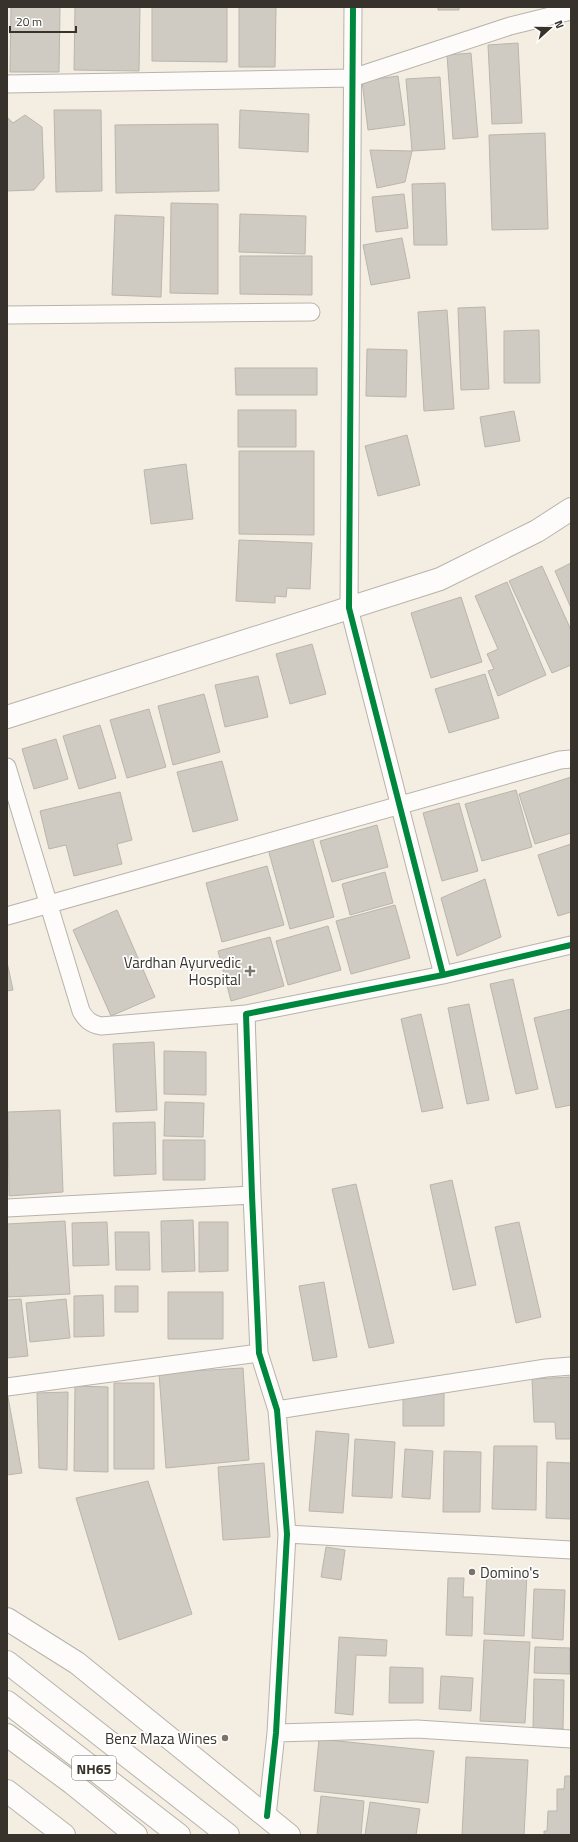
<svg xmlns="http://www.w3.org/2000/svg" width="578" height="1842" viewBox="0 0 578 1842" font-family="'Titillium Web',sans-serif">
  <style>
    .building { fill: #d0cbc2; stroke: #bab5ad }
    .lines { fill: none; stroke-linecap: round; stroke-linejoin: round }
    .minor-casing { stroke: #b8b3aa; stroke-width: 19 }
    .tertiary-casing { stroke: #b8b3aa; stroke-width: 24 }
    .primary-casing { stroke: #b8b3aa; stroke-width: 24 }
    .trunk-casing { stroke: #b8b3aa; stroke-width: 24 }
    .minor { stroke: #fdfcfb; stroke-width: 17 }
    .tertiary { stroke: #fdfcfb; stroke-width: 22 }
    .primary { stroke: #fdfcfb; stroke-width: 22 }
    .trunk { stroke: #fdfcfb; stroke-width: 22 }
    .cycleway-casing { stroke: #fff; stroke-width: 8 }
    .cycleway { stroke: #00873e; stroke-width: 6 }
    .poi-dot { fill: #79736b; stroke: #fff; stroke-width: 1.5 }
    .labels { text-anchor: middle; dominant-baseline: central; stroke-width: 3.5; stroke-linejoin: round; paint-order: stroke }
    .shield { fill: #fff; stroke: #73706b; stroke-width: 1 }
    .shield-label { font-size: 14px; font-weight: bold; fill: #37322b }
    .poi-label { font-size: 15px; fill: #37322b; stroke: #fff; text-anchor: end }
  </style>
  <rect width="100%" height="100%" fill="#f3ede2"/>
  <path class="building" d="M 11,7 L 60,7 L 59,72 L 10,72 Z
    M 75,7 L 140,7 L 139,71 L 74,70 Z
    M 152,7 L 227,7 L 227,62 L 152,61 Z
    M 239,7 L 276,7 L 275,67 L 239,67 Z
    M 438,7 L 459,7 L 459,10 L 438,10 Z
    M 518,43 L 522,123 L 492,124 L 488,45 Z
    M 471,53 L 478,137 L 453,139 L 447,55 Z
    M 398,76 L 405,125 L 368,130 L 362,81 Z
    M 440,77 L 445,149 L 412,151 L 406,79 Z
    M 54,110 L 101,110 L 102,191 L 56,192 Z
    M 240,110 L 309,114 L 308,152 L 239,148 Z
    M 25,115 L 42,127 L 44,178 L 34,190 L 7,191 L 7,117 L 13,123 Z
    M 218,124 L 219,191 L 116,193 L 115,125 Z
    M 545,133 L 548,229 L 492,230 L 489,135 Z
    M 370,150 L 412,151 L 405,182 L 377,188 Z
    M 445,183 L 447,245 L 414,245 L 412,184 Z
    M 404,194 L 408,228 L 376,232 L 372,197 Z
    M 171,203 L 218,204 L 218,294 L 170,293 Z
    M 240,214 L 306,216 L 305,254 L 239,252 Z
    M 115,215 L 164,217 L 161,297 L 112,295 Z
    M 402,238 L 410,278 L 371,285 L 363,245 Z
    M 240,256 L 312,256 L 312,295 L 240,294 Z
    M 485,307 L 489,389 L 461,390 L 458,308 Z
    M 447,310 L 454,409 L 424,411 L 418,312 Z
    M 539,330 L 540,383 L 504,383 L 504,331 Z
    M 367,349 L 407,350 L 406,397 L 366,396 Z
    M 235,368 L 317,368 L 317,395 L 236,395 Z
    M 238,410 L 296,410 L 296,447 L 238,447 Z
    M 514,411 L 520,441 L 485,447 L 480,417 Z
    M 407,435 L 420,485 L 378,496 L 365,446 Z
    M 239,451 L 314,451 L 314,535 L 239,534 Z
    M 186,464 L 193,519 L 151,524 L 144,470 Z
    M 239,540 L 312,543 L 310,589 L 287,588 L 286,597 L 275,596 L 275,603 L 236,601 Z
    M 571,563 L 571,608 L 555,571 Z
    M 542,566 L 571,630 L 571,665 L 552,673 L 509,581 Z
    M 507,582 L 546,675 L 498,696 L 488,671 L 494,669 L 487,654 L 498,649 L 475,596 Z
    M 461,597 L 482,662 L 431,678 L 411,613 Z
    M 312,644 L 326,694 L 290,704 L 276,654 Z
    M 485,674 L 499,718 L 449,733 L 435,689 Z
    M 258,676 L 268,717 L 225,727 L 215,685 Z
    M 204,694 L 220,752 L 173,765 L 158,706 Z
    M 149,709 L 166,767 L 127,778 L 110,720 Z
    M 100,725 L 116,778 L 79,789 L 63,736 Z
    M 56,739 L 68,779 L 34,789 L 22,749 Z
    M 222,761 L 238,820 L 193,832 L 177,772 Z
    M 571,777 L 571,833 L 535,844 L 519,794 Z
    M 516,790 L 532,847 L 482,861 L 465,804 Z
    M 120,792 L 132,840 L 117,844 L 122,864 L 74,876 L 66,845 L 49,849 L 40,811 Z
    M 459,803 L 478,871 L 442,881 L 423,813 Z
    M 377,825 L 388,867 L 332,882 L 320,841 Z
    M 312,837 L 334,917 L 290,929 L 268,849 Z
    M 571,844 L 571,912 L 558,916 L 538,855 Z
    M 267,866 L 284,925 L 222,942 L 206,883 Z
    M 385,872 L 393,903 L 350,915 L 342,884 Z
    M 485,879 L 501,937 L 457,956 L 441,898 Z
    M 395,905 L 410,958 L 351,974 L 336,921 Z
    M 117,910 L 155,997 L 111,1016 L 73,930 Z
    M 328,926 L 341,970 L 288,985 L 276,941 Z
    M 270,937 L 284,986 L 231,1001 L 218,951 Z
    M 7,962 L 13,990 L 7,991 Z
    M 513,979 L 538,1089 L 516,1094 L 490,984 Z
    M 469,1004 L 489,1100 L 467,1104 L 448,1008 Z
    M 571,1009 L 571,1105 L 556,1108 L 534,1018 Z
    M 421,1014 L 443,1108 L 422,1112 L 401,1019 Z
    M 154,1042 L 157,1110 L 116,1112 L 113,1044 Z
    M 164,1051 L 206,1052 L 206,1095 L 164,1094 Z
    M 165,1102 L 204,1103 L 203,1137 L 164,1136 Z
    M 60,1110 L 63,1192 L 9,1196 L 8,1112 Z
    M 155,1122 L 156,1174 L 114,1176 L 113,1123 Z
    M 163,1140 L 205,1140 L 205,1180 L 163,1180 Z
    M 452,1180 L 476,1285 L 453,1290 L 430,1185 Z
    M 356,1184 L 394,1343 L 369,1348 L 332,1189 Z
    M 193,1220 L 195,1271 L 162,1272 L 161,1221 Z
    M 65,1221 L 70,1294 L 8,1297 L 7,1224 Z
    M 107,1222 L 109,1265 L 73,1266 L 72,1223 Z
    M 199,1222 L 228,1222 L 228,1271 L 199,1272 Z
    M 519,1222 L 541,1317 L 516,1323 L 495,1227 Z
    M 115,1232 L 149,1232 L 150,1270 L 116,1270 Z
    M 324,1282 L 337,1357 L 313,1361 L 299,1286 Z
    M 115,1286 L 138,1286 L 138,1312 L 115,1312 Z
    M 168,1292 L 223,1292 L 223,1339 L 168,1339 Z
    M 103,1295 L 104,1336 L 74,1337 L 74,1296 Z
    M 21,1299 L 28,1356 L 7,1358 L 7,1300 Z
    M 66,1299 L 70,1338 L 30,1342 L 26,1303 Z
    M 243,1368 L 249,1460 L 166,1468 L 159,1373 Z
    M 571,1377 L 571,1439 L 556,1439 L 555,1422 L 534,1422 L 532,1379 Z
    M 114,1383 L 154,1383 L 154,1469 L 114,1469 Z
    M 75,1386 L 108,1387 L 108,1472 L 74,1471 Z
    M 7,1392 L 22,1473 L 7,1475 Z
    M 68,1392 L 67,1470 L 39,1468 L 37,1393 Z
    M 403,1393 L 444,1393 L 444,1426 L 403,1426 Z
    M 316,1431 L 349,1434 L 343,1513 L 309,1511 Z
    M 355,1439 L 395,1442 L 392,1498 L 352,1496 Z
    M 494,1446 L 537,1446 L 536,1510 L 492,1509 Z
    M 405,1449 L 433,1451 L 430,1499 L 402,1497 Z
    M 444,1451 L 481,1452 L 480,1512 L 443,1512 Z
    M 547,1462 L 571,1463 L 571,1519 L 546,1518 Z
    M 264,1463 L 270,1537 L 223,1540 L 218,1467 Z
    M 148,1481 L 192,1614 L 119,1640 L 76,1498 Z
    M 326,1547 L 345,1550 L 341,1580 L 321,1577 Z
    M 487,1571 L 527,1573 L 524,1636 L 484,1634 Z
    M 448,1578 L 464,1578 L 463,1597 L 473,1597 L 472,1636 L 446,1635 Z
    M 534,1589 L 565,1590 L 563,1640 L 532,1638 Z
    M 339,1637 L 387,1640 L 386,1656 L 356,1655 L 353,1715 L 335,1713 Z
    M 484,1640 L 530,1642 L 525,1723 L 480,1721 Z
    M 535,1647 L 570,1648 L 570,1674 L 534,1673 Z
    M 390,1667 L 423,1668 L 423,1703 L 389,1703 Z
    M 441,1676 L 473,1678 L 471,1711 L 439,1709 Z
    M 534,1679 L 564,1680 L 563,1729 L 533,1728 Z
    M 319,1739 L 434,1751 L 428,1803 L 314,1791 Z
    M 466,1757 L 528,1760 L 524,1835 L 462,1835 Z
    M 565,1776 L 571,1776 L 571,1835 L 544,1835 L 544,1831 L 547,1831 L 548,1811 L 557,1811 L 557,1789 L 564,1789 Z
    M 321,1796 L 364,1801 L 361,1835 L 317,1835 Z
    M 370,1802 L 420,1809 L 416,1835 L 365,1835 Z"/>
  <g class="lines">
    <defs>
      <path id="minor" d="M 353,7 L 349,608 L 443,975
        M 7,84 L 352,78 L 510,26 L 571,11
        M 7,315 L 311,312
        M 7,767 L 81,1011 C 86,1020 91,1024 101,1026 L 246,1014
        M 7,916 L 560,760 L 571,759
        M 7,1208 L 252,1195
        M 7,1387 L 259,1353
        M 277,1410 L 546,1368 L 571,1366
        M 287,1534 L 571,1550
        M 276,1733 L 417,1729 L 571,1739
        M 267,1816 L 276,1733 L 287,1534 L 277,1410 L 259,1353 L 252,1195 L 246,1014 L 443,975 L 571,945"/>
      <path id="tertiary" d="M 7,717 L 440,579 L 537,531 L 571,509
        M 7,1619 L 77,1663 L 289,1835"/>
      <path id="primary" d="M 7,1662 L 228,1835
        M 7,1791 L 64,1835"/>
      <path id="trunk" d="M 7,1702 L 179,1835
        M 7,1735 L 72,1783 L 136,1835"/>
    </defs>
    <use href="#minor" class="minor-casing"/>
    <use href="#tertiary" class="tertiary-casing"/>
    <use href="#primary" class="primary-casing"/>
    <use href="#trunk" class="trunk-casing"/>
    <use href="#minor" class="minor"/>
    <use href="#tertiary" class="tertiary"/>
    <use href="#primary" class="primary"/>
    <use href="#trunk" class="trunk"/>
    <defs>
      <path id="cycleway" d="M 353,7 L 349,608 L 443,975
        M 267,1816 L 276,1733 L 287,1534 L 277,1410 L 259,1353 L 252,1195 L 246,1014 L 443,975 L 571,945"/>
    </defs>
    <use href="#cycleway" class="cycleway-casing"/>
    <use href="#cycleway" class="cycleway"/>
  </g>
  <g class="poi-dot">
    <path d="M248 965h4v4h4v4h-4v4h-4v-4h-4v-4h4z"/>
    <circle cx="472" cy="1572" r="4"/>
    <circle cx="225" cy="1738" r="4"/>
  </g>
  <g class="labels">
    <rect class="shield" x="72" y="1756" width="44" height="24" rx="3"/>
    <g class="shield-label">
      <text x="94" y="1768">NH65</text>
    </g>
    <g class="poi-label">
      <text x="241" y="962">Vardhan Ayurvedic<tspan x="241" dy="17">Hospital</tspan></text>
      <text x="480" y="1572" text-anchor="start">Domino's</text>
      <text x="217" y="1738">Benz Maza Wines</text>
    </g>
  </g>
  <rect width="578" height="1842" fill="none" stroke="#37322b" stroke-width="16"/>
  <g transform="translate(550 28) rotate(69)" stroke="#ffffff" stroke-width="3" paint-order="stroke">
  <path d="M0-3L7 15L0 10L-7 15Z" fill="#37322b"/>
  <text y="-6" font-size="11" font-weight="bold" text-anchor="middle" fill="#37322b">N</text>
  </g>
  <path d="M10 26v6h66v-6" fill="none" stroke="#37322b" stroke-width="2"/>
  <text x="16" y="26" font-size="12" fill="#37322b" stroke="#ffffff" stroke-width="3" paint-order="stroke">20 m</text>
</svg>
